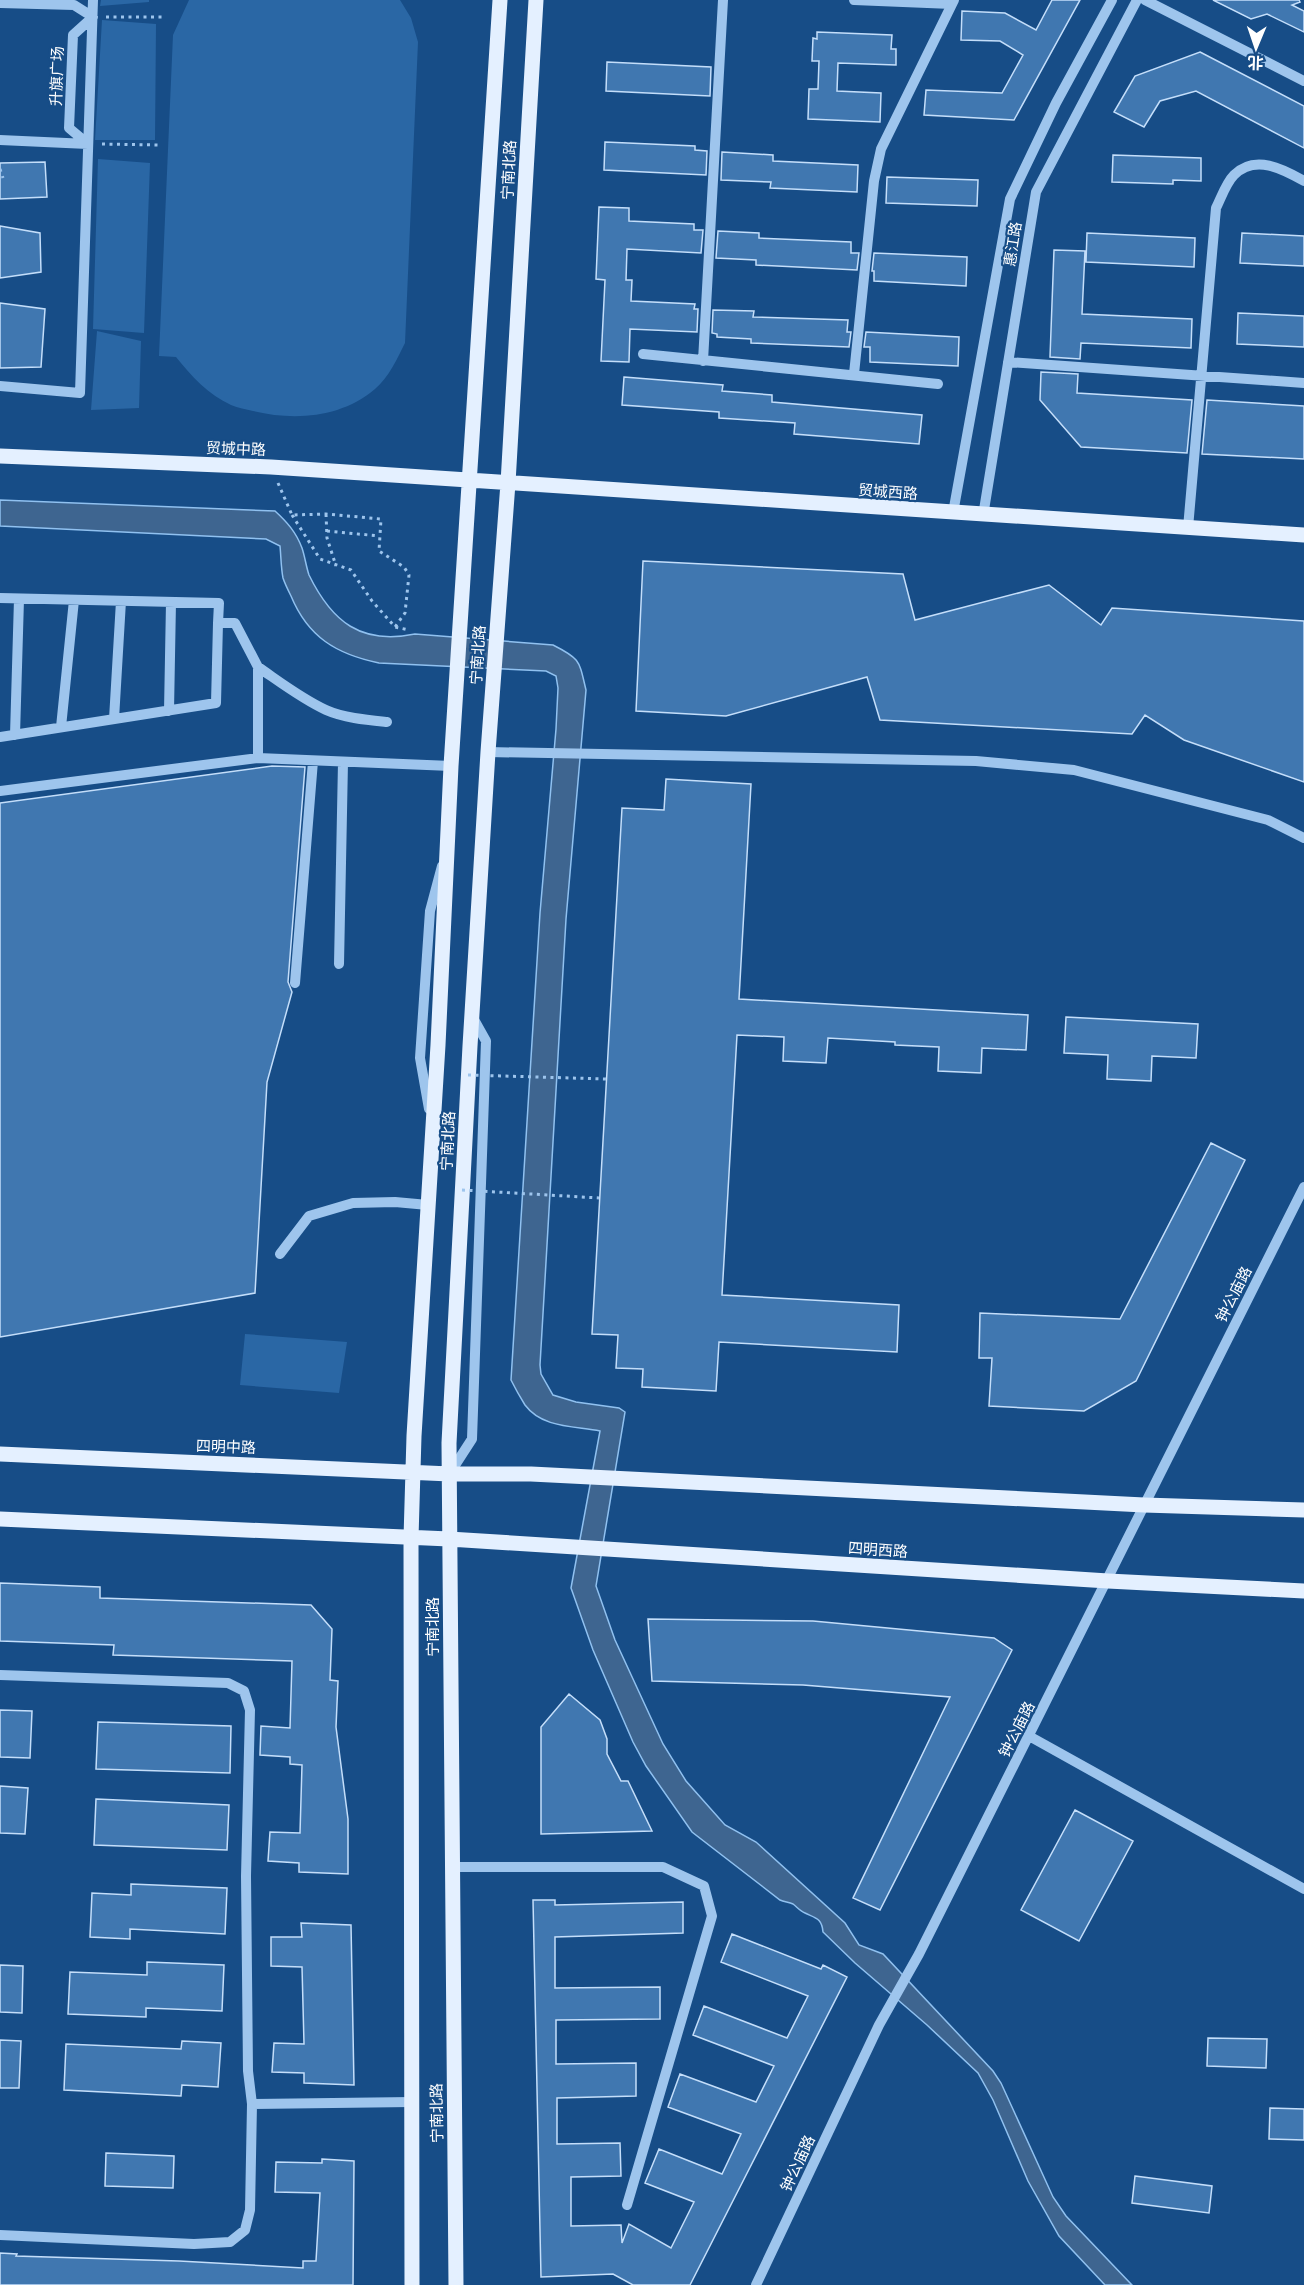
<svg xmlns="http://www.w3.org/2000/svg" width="1304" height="2285" viewBox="0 0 1304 2285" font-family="'Open Sans','Noto Sans SC',sans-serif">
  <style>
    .green { fill: #2a67a5 }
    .water { fill: #3e6590; stroke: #90c1f0; stroke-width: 1.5 }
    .building { fill: #4077b0; stroke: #c4defa; stroke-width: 1.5 }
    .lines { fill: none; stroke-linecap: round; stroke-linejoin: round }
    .path { stroke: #9ec5ed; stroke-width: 3; stroke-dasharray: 3 4.5; stroke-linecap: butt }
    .minor { stroke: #9ec5ed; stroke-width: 10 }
    .major { stroke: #e4f0ff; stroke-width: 15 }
    .path-bridge { stroke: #9ec5ed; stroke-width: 3; stroke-dasharray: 3 4.5; stroke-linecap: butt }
    .labels { text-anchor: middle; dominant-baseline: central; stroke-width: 4.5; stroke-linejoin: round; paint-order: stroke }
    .street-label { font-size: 15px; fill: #fff; stroke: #174d87 }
  </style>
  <rect width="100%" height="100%" fill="#174d87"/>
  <path class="green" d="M 101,0 L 149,0 L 149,2 L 100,6 Z
    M 189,0 L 400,0 L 411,18 L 418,42 L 405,343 C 397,359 389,377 375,389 C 341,418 294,421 253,411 C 246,409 238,408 231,405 C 209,395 191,376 176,357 L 159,356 L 173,35 Z
    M 102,20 L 156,24 L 155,140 L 95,140 Z
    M 98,159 L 150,163 L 144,333 L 93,329 Z
    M 97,331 L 141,341 L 139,408 L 91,410 Z
    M 245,1334 L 347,1342 L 339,1393 L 240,1385 Z"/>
  <path class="water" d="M 0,500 L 275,511 C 287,522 296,532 302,548 C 305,557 306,566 309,575 C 332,622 361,645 415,634 L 553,645 C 581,659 579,661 586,690 L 566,919 L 540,1365 L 541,1374 L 553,1395 L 576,1402 L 619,1408 L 625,1412 L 596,1586 L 615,1640 L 663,1744 L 686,1781 L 725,1825 L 756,1842 L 845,1923 L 859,1945 L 883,1954 L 993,2071 L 1001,2083 L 1053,2197 L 1066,2216 L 1132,2285 L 1105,2285 L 1059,2236 L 1028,2181 L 993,2100 L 978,2073 L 927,2025 L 855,1963 L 823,1932 C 822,1918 815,1918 805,1913 C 800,1911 797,1907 793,1904 C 789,1902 784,1902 780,1900 L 692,1832 L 646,1766 L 633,1742 L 593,1650 L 571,1588 L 600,1431 C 574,1426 542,1428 525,1405 C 520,1397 515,1388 511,1380 L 540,913 L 556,729 L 558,688 L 556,676 L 546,671 L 379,663 C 336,654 308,637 291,596 C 288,590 285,584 283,578 C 281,568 281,556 280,546 L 266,539 L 0,526 Z"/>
  <path class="building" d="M 1052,0 L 1080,0 L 1014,120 L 924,115 L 926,90 L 1002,93 L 1023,55 L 1000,41 L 961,40 L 962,11 L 1005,13 L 1036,30 Z
    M 1213,0 L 1299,0 L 1300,2 L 1292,5 L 1304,11 L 1304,32 L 1267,14 L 1251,19 Z
    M 817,32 L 892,35 L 891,49 L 896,49 L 896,65 L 838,63 L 837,91 L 881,93 L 880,122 L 808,119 L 809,89 L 818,89 L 819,61 L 812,61 L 813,38 L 817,39 Z
    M 1200,52 L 1304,106 L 1304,148 L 1196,91 L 1160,101 L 1144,127 L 1114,112 L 1135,76 Z
    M 607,62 L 711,67 L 710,96 L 606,91 Z
    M 605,142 L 695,146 L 695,150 L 707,151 L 706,175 L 604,170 Z
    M 722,152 L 773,155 L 773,161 L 858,165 L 857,192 L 770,188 L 771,182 L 721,180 Z
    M 1113,155 L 1201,158 L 1201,181 L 1173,180 L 1173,184 L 1112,182 Z
    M 45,162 L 47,197 L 0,199 L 0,163 Z
    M 887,177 L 978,180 L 977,206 L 886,203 Z
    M 599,207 L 629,208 L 629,221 L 694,224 L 694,230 L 703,230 L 701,253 L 627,249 L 626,280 L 632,280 L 631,301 L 695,304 L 694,309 L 698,309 L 697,332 L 630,329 L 629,362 L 601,361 L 605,280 L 596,279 Z
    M 0,226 L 40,233 L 41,272 L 0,278 Z
    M 718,231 L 759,233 L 759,238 L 851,242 L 851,253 L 859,253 L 857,270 L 756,265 L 756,260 L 716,258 Z
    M 1087,233 L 1195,238 L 1194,267 L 1086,262 Z
    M 1242,233 L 1304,236 L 1304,266 L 1240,263 Z
    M 1054,250 L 1085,251 L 1082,314 L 1192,319 L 1191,348 L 1081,343 L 1080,359 L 1050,357 Z
    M 874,253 L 967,257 L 966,286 L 874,281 L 874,271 L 872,271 Z
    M 0,303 L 45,309 L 41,367 L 0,368 Z
    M 713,310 L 754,311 L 753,317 L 848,320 L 847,332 L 851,332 L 849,347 L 751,343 L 751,339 L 717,337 L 717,334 L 712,333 Z
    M 1238,313 L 1304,316 L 1304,347 L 1237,344 Z
    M 866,332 L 959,337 L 958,366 L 870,362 L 870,347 L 864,347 Z
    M 1041,372 L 1078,374 L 1077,393 L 1192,400 L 1187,453 L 1081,447 L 1040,400 Z
    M 624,377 L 723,385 L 722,391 L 772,395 L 772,402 L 922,415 L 919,444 L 794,434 L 795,423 L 719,418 L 719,412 L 622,405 Z
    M 1207,400 L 1304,406 L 1304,459 L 1202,454 Z
    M 643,561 L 903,574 L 915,620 L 1049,585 L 1101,625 L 1112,608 L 1304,621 L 1304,782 L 1184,740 L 1145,715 L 1132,734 L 880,720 L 867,677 L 726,716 L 636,711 Z
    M 272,766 L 305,767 L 288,982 L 292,992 L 267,1082 L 255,1293 L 0,1337 L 0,803 Z
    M 666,779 L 751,784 L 739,999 L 1028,1015 L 1026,1050 L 982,1048 L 981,1073 L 938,1071 L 939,1047 L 895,1045 L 895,1042 L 828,1038 L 826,1063 L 783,1061 L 784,1037 L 737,1035 L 722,1295 L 899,1305 L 897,1352 L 719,1342 L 716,1391 L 642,1387 L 643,1369 L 616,1368 L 618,1335 L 592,1334 L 622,808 L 664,810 Z
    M 1066,1017 L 1198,1024 L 1196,1058 L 1152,1056 L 1151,1081 L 1107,1079 L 1108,1055 L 1064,1053 Z
    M 1211,1143 L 1245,1160 L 1136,1381 L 1084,1411 L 989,1406 L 992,1358 L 979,1358 L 980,1313 L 1120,1319 Z
    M 0,1583 L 100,1587 L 100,1598 L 311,1605 L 332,1629 L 330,1680 L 338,1681 L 336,1727 L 348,1819 L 348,1874 L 299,1872 L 299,1863 L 268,1861 L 270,1832 L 300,1833 L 302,1765 L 290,1764 L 290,1757 L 260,1755 L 261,1726 L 290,1728 L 292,1661 L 113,1655 L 114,1645 L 0,1641 Z
    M 648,1619 L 813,1621 L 994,1638 L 1012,1650 L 880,1910 L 853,1898 L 950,1697 L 803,1685 L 652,1681 Z
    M 569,1694 L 600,1720 L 607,1739 L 607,1754 L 621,1781 L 628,1781 L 652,1831 L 541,1834 L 541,1727 Z
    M 0,1710 L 32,1711 L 30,1758 L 0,1757 Z
    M 98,1722 L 231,1726 L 230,1773 L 96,1769 Z
    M 0,1786 L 28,1788 L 25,1834 L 0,1833 Z
    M 96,1799 L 229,1805 L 227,1850 L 94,1845 Z
    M 1075,1810 L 1133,1841 L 1079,1941 L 1021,1910 Z
    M 131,1884 L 227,1888 L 225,1934 L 130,1929 L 130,1939 L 90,1937 L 92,1893 L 131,1895 Z
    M 533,1900 L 555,1900 L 555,1905 L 683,1902 L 683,1933 L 555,1937 L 555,1988 L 660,1987 L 660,2019 L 556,2020 L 556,2064 L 636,2063 L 636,2096 L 557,2098 L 557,2144 L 620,2143 L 621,2176 L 571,2177 L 571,2226 L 621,2225 L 622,2243 L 629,2224 L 671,2248 L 694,2202 L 645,2183 L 659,2149 L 722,2174 L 741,2134 L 668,2107 L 680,2074 L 756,2102 L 774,2066 L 693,2035 L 704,2006 L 787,2038 L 808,1996 L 721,1962 L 732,1934 L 821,1969 L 823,1965 L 847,1977 L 690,2285 L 633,2285 L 613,2274 L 541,2277 Z
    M 301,1923 L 351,1925 L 354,2085 L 304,2083 L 304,2073 L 272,2072 L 274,2043 L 304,2044 L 302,1967 L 271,1966 L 271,1937 L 302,1937 Z
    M 147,1962 L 224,1965 L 222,2011 L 146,2008 L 146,2017 L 68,2014 L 70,1972 L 147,1975 Z
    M 0,1965 L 23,1966 L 22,2013 L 0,2012 Z
    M 1208,2038 L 1267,2039 L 1266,2068 L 1207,2066 Z
    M 0,2040 L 21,2041 L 19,2088 L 0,2088 Z
    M 182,2041 L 221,2043 L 218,2087 L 182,2085 L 181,2096 L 64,2090 L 66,2044 L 181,2049 Z
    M 1270,2108 L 1304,2109 L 1304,2140 L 1269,2139 Z
    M 106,2153 L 174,2156 L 173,2188 L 105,2186 Z
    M 322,2159 L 354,2161 L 353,2285 L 0,2285 L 0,2253 L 17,2254 L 16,2256 L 179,2261 L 303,2268 L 303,2261 L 316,2261 L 320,2193 L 275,2192 L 276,2162 L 322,2163 Z
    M 1135,2176 L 1212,2186 L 1209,2213 L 1132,2203 Z"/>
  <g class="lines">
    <path class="path" d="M 106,17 L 163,17
      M 102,144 L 161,145
      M 0,169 L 3,178
      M 278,483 L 292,515 L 326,514 L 381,519 L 379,551 L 404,567 L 409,575 L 405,613 L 395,627
      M 326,514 L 327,538 L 336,566
      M 292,515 L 320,559 L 351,570 L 372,601 L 395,627 L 409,630
      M 327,531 L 379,536"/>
    <path class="minor" d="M 854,0 L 952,4
      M 1145,0 L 1304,81
      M 0,3 L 74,5 L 93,17 L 73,35 L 69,128 L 88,144 L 0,140
      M 643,354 L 938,384
      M 703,361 L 723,0
      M 1008,362 L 1304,383
      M 854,374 L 874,181 L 881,149 L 954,0
      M 0,386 L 80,393 L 93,0
      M 953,513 L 1010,199 L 1056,103 L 1112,0
      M 983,516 L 1036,192 L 1137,0
      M 1188,528 L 1216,208 C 1221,198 1226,183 1234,175 C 1255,154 1283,169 1304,181
      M 0,598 L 219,603 L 218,623
      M 258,667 C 280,682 302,699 326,710 C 344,718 367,720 387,722
      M 169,711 L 171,602
      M 114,719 L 121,601
      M 61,727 L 74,600
      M 15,735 L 19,599
      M 0,737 L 216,703 L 218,623 L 235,623 L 258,667 L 258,758 L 0,791
      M 488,752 L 976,761 L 1074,770 L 1268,820 L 1304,838
      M 258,758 L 451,766
      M 339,964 L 343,762
      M 295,983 L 313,761
      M 429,1109 L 420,1058 L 430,911 L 442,866
      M 280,1254 L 309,1216 L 353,1203 L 395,1202 L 428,1205
      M 450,1473 L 472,1439 L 486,1041 L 472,1016
      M 0,1675 L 228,1683 L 244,1691 L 250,1710 L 246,1876 L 248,2071 L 252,2104 L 250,2210 L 245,2230 L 230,2242 L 194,2244 L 0,2235
      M 1029,1736 L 1304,1889
      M 452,1867 L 663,1867 L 704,1886 L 712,1916 L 627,2205
      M 252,2104 L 412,2102
      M 756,2285 L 879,2025 L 919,1954 L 1304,1187"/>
    <path class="major" d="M 0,456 L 271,467 L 1304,535
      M 0,1454 L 450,1474 L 531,1474 L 1144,1505 L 1304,1510
      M 0,1519 L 449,1539 L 1108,1581 L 1304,1591
      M 412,2285 L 411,1538 L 414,1436 L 438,1045 L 451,766 L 500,0
      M 456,2285 L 449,1443 L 470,1046 L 488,752 L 508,483 L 536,0"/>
    <path class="path-bridge" d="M 468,1075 L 606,1079
      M 462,1190 L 599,1198"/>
  </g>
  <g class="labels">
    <g class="street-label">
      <text transform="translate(56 76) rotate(-88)">升旗广场</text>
      <text transform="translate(508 170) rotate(-87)">宁南北路</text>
      <text transform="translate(1012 244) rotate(-81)">惠江路</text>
      <text transform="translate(236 448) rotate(2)">贸城中路</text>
      <text transform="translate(888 491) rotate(4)">贸城西路</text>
      <text transform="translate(477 655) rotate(-86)">宁南北路</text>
      <text transform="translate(447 1141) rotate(-87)">宁南北路</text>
      <text transform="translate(1233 1294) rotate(-63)">钟公庙路</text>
      <text transform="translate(226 1446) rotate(2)">四明中路</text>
      <text transform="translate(878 1549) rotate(4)">四明西路</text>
      <text transform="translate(432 1627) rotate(-90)">宁南北路</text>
      <text transform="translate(1016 1729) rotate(-63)">钟公庙路</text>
      <text transform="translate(436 2113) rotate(-91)">宁南北路</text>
      <text transform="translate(797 2163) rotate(-65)">钟公庙路</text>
    </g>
  </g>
  <g transform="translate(1256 48) rotate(182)" stroke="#174d87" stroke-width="4.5" paint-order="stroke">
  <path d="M0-4.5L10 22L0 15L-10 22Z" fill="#ffffff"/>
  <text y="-9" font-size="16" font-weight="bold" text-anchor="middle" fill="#ffffff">北</text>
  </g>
</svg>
